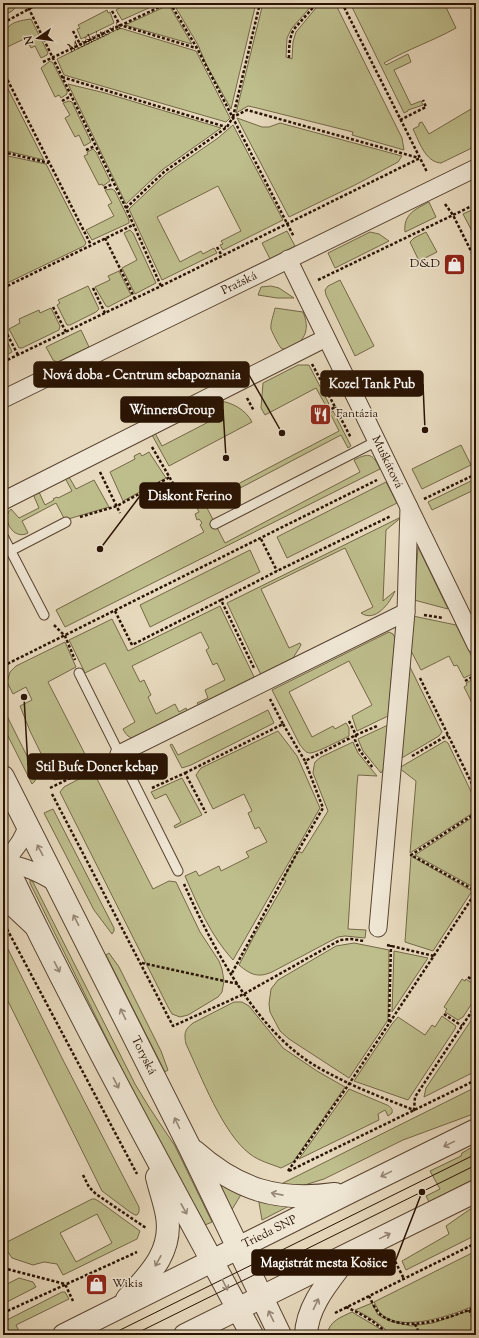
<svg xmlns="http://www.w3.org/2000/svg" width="479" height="1338" viewBox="0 0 479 1338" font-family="'Sorts Mill Goudy',serif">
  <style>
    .green { fill: #bebd8c; stroke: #746847; fill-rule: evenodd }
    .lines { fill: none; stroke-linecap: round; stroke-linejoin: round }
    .service-casing { stroke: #584431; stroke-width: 11 }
    .minor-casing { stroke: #584431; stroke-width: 19 }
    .tertiary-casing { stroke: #584431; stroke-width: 24 }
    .path { stroke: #291302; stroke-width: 2.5; stroke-dasharray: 3 2; stroke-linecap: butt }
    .service { stroke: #efe6d4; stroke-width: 9 }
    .minor { stroke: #efe6d4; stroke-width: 17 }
    .tertiary { stroke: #efe6d4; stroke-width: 22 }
    .tram { stroke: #291302; stroke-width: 1 }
    .oneway { stroke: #968776 }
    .labels { text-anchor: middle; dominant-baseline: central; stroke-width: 3; stroke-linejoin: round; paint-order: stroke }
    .street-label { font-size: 12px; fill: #291302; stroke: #efe6d4 }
    .poi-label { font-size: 12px; fill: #291302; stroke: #efe6d4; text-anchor: start }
    .leader { fill: none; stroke: #291302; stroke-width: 1.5 }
    .callout-dot { fill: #291302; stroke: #efe6d4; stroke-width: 1.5 }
    .callout { fill: #291302; stroke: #291302; stroke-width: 1.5 }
    .callout-label { font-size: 13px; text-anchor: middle; font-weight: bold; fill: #fff }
  </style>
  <rect width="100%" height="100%" fill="#e7d9bd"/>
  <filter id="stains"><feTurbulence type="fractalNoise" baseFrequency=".005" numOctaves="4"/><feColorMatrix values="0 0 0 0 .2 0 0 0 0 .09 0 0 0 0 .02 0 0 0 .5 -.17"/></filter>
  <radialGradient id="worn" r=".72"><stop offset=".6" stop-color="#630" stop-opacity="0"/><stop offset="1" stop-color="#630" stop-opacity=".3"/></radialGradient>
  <path class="green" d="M 4,3 L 20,3 L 12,11 L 3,16 Z
    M 128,3 L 160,3 L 122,20 L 116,10 Z
    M 173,3 L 256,3 L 231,109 L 206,64 L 198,45 Z
    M 263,3 L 314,3 L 292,28 L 287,38 L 286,57 L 292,59 L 293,42 L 296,32 L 320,3 L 335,3 L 402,138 L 404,150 L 352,135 L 353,132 L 257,108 L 248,106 L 236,113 Z
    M 350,3 L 444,3 L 456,28 C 433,41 408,49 384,63 L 386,65 L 408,54 L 411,62 L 394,70 L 411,105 L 421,101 L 423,105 L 408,110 L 408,111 L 404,113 Z
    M 169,5 L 192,44 L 125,25 Z
    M 107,10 L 108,13 L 110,12 L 114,23 L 81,39 L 77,29 L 80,28 L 78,25 Z
    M 31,19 L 48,53 L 47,55 L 41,58 L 35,46 L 31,48 L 26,38 L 3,49 C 3,26 9,22 31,19 Z
    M 120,28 L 196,51 L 230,118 L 226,122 L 64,75 L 57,59 Z
    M 50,61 L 53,63 L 67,91 L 67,94 L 61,98 L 59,95 L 55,97 L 41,68 Z
    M 3,79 L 44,160 L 3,150 Z
    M 68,84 L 105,93 L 221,128 L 162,170 L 126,204 Z
    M 69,101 L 72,102 L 91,142 L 84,146 L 79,135 L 75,137 L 65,118 L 70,115 L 63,103 Z
    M 471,109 L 471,111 L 476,109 L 476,146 L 441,163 C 425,162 419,141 413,129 L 419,126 L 419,123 L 422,122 L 429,134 Z
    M 237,118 L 262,127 L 269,127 L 280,123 L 402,156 L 398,162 L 355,185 L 289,217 Z
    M 233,125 L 283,220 L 223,250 L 220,245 L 223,244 L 221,241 L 241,231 L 218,186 L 157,217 L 180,262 L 201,251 L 203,254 L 214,248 L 217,253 L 162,280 L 129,209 L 166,174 L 218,138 Z
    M 93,149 L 96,152 L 110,181 L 103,186 L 102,184 L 99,185 L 84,156 L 88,154 L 87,152 Z
    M 3,155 L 46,164 L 86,243 L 84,246 L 3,285 Z
    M 112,189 L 115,191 L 129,220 L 129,223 L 92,240 L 86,230 L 114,216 L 108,205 L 112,203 L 105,190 Z
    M 429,202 L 436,217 L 405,232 C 403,214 416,209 429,202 Z
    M 476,208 L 476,234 L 474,235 L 463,214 Z
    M 130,230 L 133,233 L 156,283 L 135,294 L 122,268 L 137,260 L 124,233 Z
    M 287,231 L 295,246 L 270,259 L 262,243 Z
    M 370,232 L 379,234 L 389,241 L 335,268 L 328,253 Z
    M 426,232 L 437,252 L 419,261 L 410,242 L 414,238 Z
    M 119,271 L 131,295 L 108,307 L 106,306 L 95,287 L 110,280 L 108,276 Z
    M 340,280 L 374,346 L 355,356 L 326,295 L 325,290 L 328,286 Z
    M 88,286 L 99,309 L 96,312 L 70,325 L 67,325 L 57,305 L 60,303 L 58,300 Z
    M 271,286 L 279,288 L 294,298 L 277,298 L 258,295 L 261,287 Z
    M 51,308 L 60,326 L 59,330 L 22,348 L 19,348 L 9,329 L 20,323 L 19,319 L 39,310 L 40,313 Z
    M 275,308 L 303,312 C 310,328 306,341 290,348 C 287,349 284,350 281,348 C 279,346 272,332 271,329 C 270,323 274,314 275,308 Z
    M 81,330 L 89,347 L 62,360 L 57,362 L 53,360 L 46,347 Z
    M 3,332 L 12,352 L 3,357 Z
    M 298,365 L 309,365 L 329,404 L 326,406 L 316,388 L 265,415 L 261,408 L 263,383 Z
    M 219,401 C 232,402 246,410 252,422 L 169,466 L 152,435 L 155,433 L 162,446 L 222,415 L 216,402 Z
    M 333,411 L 351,446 L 348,448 L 341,435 L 206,506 L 225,543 L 360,472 L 354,460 C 370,452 373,454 380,469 L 65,627 L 56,610 L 204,532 L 200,525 L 202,523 L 199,519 L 197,520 L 195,514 L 199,512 L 196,506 L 339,431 L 330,413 Z
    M 461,445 L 471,465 L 422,489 L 412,469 Z
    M 149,452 L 166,478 L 123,501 L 110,472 L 135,459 L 134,456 L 140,453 L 142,456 Z
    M 69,477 L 76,489 L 94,480 L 109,507 L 65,520 L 56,503 L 22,521 L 28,533 C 17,539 7,528 7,517 C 7,514 9,511 11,509 L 19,518 L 39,508 L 33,494 L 39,492 L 45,505 L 54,500 L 53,499 L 57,497 L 58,498 L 72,491 L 65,478 Z
    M 473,480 L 476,489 L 432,510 L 428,502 Z
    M 386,482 L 397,503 L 287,558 L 277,537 Z
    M 403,516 L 386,530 L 383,601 L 395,591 C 390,603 375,623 361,613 L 373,607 L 345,548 L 261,589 L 289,648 L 300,643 L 301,645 L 293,658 L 261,675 L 227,603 Z
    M 418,547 L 448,609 L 414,600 Z
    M 250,550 L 260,572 L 150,627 L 140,605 Z
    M 220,606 L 255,679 L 200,707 L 197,703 L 208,698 L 205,690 L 225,680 L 217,663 L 213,665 L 206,650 L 209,648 L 201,632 L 132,666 L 140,682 L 144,680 L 151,695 L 148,697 L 156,714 L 175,704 L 179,712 L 186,708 L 189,714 L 136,739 C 129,738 126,735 123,729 L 135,722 L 105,663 L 85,673 L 69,640 L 112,619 L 128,651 Z
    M 413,616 L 456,625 L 476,665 L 476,672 L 464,678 L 457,665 L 454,666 L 449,656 L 421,670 L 409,647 Z
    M 389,632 L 393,634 L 395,638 L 388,716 L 357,731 L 352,716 L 372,705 L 349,661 L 289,692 L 312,737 L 333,726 L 335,729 L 346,723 L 349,728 L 349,736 C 341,740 316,753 310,753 C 305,753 303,748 300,745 L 272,690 Z
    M 65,642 L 76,667 L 48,682 L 89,762 C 84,770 64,779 54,780 L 30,731 L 20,706 L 32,700 L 26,687 L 13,694 L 7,682 L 10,672 L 16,666 Z
    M 408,663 L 442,732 L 439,736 L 400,759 Z
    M 476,678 L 476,711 L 464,687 L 467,685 L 466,683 Z
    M 3,708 L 36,774 L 35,781 L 32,784 L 3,726 Z
    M 268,710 L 274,723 L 191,765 L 182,768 L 170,745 L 172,744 L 178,755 Z
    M 388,725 L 384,768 L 381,773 L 363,751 L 358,739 Z
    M 278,731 L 297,756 L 320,808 L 233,960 C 211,936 198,906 185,876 L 196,871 L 199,876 L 219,866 L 221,871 L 249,857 L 246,852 L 267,842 L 259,827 L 255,829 L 248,813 L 252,811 L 244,794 L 213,809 L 196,775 L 201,768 Z
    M 445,741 L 448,743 L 476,802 L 476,811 L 410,853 L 416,781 L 399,768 Z
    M 353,742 L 358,753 L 377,776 L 358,775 L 357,785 L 348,929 L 366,930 L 365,938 L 345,936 L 338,937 L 272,972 C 258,978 251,975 239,965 L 254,936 L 286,881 L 283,879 L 298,851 L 302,853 L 328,811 L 313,773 L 314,766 L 315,762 L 321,757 Z
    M 90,773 L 94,773 L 153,889 L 169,881 L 176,882 L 200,932 L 219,961 L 222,969 L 224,981 L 222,992 L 218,997 L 188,1015 L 180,1017 L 172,1014 L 168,1007 L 60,792 L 64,787 Z
    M 182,778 L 202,815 L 175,828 L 174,826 L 181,822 L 166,794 L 155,799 L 151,792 Z
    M 53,809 L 114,928 L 114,931 L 112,934 L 94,910 L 44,813 Z
    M 476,815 L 476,886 L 475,888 L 415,855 Z
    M 411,856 L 472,891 L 433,951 L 405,942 Z
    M 30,880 L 33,882 L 135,1084 L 149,1107 L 175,1146 L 212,1222 L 205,1225 L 130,1086 L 30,883 Z
    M 3,939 L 63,1060 L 139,1207 L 139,1212 L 137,1215 L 135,1215 L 130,1212 L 102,1191 L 3,991 Z
    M 354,943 L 389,950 L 388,1020 L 349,1078 L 289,1039 L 280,1031 L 270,1012 L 269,1004 L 271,989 L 278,980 L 336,946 Z
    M 394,951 L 428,958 L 392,1012 Z
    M 109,953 L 119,967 L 161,1051 L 168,1070 L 165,1072 L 106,955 Z
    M 462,979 L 465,981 L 466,979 L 476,986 L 476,997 L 463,1017 L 458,1020 L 445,1012 L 447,1009 L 444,1007 Z
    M 234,1002 L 242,1002 L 249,1006 L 283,1048 L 317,1071 L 345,1087 L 293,1162 L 281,1168 C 271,1164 259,1161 250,1154 C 223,1134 201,1076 186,1044 C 184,1034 184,1030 193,1023 Z
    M 476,1013 L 476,1071 L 424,1097 L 426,1088 Z
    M 442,1016 L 456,1026 L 455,1029 L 408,1100 L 354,1081 L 392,1024 L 398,1017 L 425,1035 L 432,1025 L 435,1027 Z
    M 476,1087 L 476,1113 L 403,1140 L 324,1179 L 295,1188 L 277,1186 Z
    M 349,1089 L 387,1105 C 391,1107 393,1109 392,1113 L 388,1116 L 385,1110 L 378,1114 L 379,1120 L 299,1159 Z
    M 476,1145 L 476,1178 L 429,1202 L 426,1196 L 440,1189 L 430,1171 L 461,1156 L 462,1153 Z
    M 217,1179 L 242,1193 L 231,1211 Z
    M 258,1197 L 291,1205 L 262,1220 Z
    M 92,1199 L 95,1199 L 100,1202 L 140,1231 L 137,1239 L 63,1275 L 57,1264 L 44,1262 L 33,1265 L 12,1258 L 6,1249 L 3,1251 L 3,1244 ZM 97,1214 L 112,1243 L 76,1262 L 60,1233 Z
    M 476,1205 L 476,1235 L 406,1270 L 402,1261 L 449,1234 L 446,1226 Z
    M 476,1251 L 476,1305 C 453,1315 400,1334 380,1313 C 378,1310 376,1305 374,1302 Z
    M 3,1277 L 7,1284 L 19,1278 L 33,1282 L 36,1287 L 3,1304 Z
    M 62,1292 L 65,1292 L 69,1299 L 16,1325 L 20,1333 L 17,1335 L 3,1335 L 3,1322 Z
    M 372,1303 L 378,1315 L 390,1321 L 411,1326 L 433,1323 L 476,1308 L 476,1328 L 475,1329 L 476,1331 L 474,1332 L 472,1329 L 459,1335 L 391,1335 C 381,1324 368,1316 355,1310 Z
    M 352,1312 L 382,1330 L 387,1335 L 327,1335 C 329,1321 341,1317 352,1312 Z"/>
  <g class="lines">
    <defs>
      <path id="service" d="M 215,524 L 377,441
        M 3,536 L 44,615
        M 10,551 L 66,522
        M 79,673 L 178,871"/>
      <g id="minor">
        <path id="s2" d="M 288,259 L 465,622"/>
        <path id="s3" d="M 3,399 L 476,168"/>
        <path d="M 3,501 L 326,338"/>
        <path d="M 476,624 L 465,622 L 476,645"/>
        <path d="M 119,754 L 406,612 L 409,507"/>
        <path d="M 3,862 C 25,866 39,873 58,884"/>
        <path d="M 3,865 C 12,851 23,843 27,825"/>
        <path d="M 3,901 L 15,910 L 32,926"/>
        <path d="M 378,928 L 406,612"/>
      </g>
      <g id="tertiary">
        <path id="s4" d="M 3,777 L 189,1146 L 280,1335"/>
        <path d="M 3,859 C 80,1020 167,1177 252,1335"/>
        <path d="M 194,1151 C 238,1190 278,1202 335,1194"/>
        <path d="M 127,1299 C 149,1275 173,1252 167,1216 C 165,1203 160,1190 157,1177"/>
        <path id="s5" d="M 64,1335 L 350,1192 L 476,1130"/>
        <path d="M 185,1335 L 476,1191"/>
        <path d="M 306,1335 C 307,1305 330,1280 347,1257"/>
      </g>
    </defs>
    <use href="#service" class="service-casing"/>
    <use href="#minor" class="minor-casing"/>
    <use href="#tertiary" class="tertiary-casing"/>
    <g class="path">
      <path d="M 27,3 L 29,9 L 126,208 L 161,286"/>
      <path d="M 170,3 L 197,48 L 294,237"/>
      <path d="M 342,3 L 427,172"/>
      <path d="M 112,11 L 120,25 L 196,48"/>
      <path d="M 3,23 L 40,3"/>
      <path d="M 73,31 L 80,44"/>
      <path d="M 289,58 C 289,48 289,38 294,29 L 317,3"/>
      <path id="s1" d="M 43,62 L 168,3"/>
      <path d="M 3,71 L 91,245"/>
      <path d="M 62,77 L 226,127"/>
      <path d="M 62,101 L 71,96"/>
      <path d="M 233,117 L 260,3"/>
      <path d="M 400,120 L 426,107 L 423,100"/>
      <path d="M 86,150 L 95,146"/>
      <path d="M 3,152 L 49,163"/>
      <path d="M 104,188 L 113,184"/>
      <path d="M 445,204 L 453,215 L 476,261"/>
      <path d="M 126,208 L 164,172 L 227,127 L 233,117 L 247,110 L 419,158"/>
      <path d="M 105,238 L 135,299"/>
      <path d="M 217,247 L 222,256"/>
      <path d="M 318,280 L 476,204"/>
      <path d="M 3,288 L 133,225"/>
      <path d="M 93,288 L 105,313"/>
      <path d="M 53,307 L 66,332"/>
      <path d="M 5,330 L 18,355"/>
      <path d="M 3,362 L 161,286 L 420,158"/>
      <path d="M 312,364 L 335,407 L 328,411"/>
      <path d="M 247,398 L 254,411"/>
      <path d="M 335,407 L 351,438"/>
      <path d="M 152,447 L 178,492"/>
      <path d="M 100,472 L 120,513"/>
      <path d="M 424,499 L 476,474"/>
      <path d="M 80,517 L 117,506 L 170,477"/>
      <path d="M 261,539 L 277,571"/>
      <path d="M 221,600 L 277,571 L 391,516"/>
      <path d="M 115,611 L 132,645 L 221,600 L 254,668"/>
      <path d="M 424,615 L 443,618"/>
      <path d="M 54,625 L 65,636 L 75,660"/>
      <path d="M 3,666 L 377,480"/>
      <path d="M 420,678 L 476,792"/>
      <path d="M 465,681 L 476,675"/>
      <path d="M 349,721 L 356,735 L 355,740 L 360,751 L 373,768"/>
      <path d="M 283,724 L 305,761 L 356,735 L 377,726"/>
      <path d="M 412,756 L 448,735"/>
      <path d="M 185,773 L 283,724 L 270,699"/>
      <path d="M 50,788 L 103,762"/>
      <path d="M 152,788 L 185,773 L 206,813"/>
      <path d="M 52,794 L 173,1026 L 244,994 L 340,940 L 351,939 L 364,941"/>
      <path d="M 476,813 L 411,855 L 476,891"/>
      <path d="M 184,884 C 212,946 255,1029 314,1065 C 346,1084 380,1097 414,1110 L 415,1097 L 476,1005"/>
      <path d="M 7,929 L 137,1174"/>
      <path d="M 387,945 L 434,956"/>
      <path d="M 142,963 L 238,984"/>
      <path d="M 232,973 L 298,851 L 323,808 L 305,761"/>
      <path d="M 468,977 L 476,982"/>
      <path d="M 444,1014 L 462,1026"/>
      <path d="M 389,1022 L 391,945"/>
      <path d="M 288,1171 L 349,1084 L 476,892"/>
      <path d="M 289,1171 L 476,1080"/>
      <path d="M 83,1175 L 89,1187 L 96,1194 L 146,1228"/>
      <path d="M 393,1257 L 404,1279"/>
      <path d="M 3,1268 L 65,1284 L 73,1301"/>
      <path d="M 369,1296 C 372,1302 376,1311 381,1315 C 405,1334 450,1318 476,1307"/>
      <path d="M 346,1307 C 362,1314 377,1323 389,1335"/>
      <path d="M 469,1310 L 476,1323"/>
      <path d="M 3,1313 L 137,1252"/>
      <path d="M 335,1313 L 476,1243"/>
      <path d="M 415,1324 L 420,1335"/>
    </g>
    <use href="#service" class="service"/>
    <use href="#minor" class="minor"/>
    <use href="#tertiary" class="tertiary"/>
    <path class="tram" d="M 110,1335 L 476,1154
      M 133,1335 L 476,1165"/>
  </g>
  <defs><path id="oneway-shaft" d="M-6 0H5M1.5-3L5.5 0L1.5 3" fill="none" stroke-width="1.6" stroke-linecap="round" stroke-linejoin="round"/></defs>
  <g class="oneway">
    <use href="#oneway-shaft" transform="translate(40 850) rotate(-118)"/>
    <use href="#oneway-shaft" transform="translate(76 920) rotate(-117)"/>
    <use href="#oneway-shaft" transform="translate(57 967) rotate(63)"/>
    <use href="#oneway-shaft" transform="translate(123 1014) rotate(-116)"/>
    <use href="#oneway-shaft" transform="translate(116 1083) rotate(63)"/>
    <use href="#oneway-shaft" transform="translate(177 1123) rotate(-116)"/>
    <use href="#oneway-shaft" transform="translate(449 1144) rotate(154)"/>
    <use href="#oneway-shaft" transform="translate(386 1174) rotate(154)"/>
    <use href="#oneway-shaft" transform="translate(277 1194) rotate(-169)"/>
    <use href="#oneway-shaft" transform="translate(184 1209) rotate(61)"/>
    <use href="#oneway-shaft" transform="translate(385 1236) rotate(-26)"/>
    <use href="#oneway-shaft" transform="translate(158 1261) rotate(119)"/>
    <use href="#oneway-shaft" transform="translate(225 1285) rotate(63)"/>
    <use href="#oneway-shaft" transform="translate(316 1304) rotate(-64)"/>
    <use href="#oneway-shaft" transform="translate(271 1316) rotate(-116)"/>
  </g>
  <defs>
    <symbol id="shop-square" viewBox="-11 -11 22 22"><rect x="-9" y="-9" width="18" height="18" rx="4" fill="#8f2418" stroke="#efe6d4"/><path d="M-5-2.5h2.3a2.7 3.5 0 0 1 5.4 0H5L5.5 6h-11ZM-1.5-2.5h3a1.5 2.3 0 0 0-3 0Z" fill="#fff"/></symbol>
    <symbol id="restaurant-square" viewBox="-11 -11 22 22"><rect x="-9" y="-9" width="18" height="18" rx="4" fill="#8f2418" stroke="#efe6d4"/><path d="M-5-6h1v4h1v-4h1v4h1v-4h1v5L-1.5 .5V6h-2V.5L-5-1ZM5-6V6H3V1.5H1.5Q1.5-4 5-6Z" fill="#fff"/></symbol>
  </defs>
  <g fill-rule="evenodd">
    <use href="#shop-square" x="442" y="252" width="25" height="25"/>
    <use href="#restaurant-square" x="308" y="402" width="25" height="25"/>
    <use href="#shop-square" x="84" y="1272" width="25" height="25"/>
  </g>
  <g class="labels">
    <g class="street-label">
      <text stroke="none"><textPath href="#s1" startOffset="57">Muškátová</textPath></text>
      <text stroke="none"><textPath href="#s3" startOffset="263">Pražská</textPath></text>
      <text stroke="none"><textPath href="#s2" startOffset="226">Muškátová</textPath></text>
      <text stroke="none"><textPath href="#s4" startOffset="312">Toryská</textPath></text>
      <text stroke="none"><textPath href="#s5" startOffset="230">Trieda SNP</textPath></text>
    </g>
    <g class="poi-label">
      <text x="440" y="264" text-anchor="end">D&amp;D</text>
      <text x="336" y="414">Fantázia</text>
      <text x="112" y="1284">Wikis</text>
    </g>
  </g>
  <path class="leader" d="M282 433L249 375M425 430L423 384M226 458L223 409M100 549L140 496M24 697L28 766M422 1192L395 1262"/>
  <g class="callout-dot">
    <circle cx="282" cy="433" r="4"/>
    <circle cx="425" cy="430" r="4"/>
    <circle cx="226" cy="458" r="4"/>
    <circle cx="100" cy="549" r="4"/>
    <circle cx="24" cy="697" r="4"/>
    <circle cx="422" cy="1192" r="4"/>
  </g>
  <g class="callout">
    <rect x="34" y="362" width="215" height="25" rx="4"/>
    <rect x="321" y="371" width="102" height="25" rx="4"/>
    <rect x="121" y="397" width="102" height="25" rx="4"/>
    <rect x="140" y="483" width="100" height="25" rx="4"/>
    <rect x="28" y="754" width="139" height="25" rx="4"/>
    <rect x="252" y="1250" width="143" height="25" rx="4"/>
  </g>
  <g class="callout-label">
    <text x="142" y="379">Nová doba - Centrum sebapoznania</text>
    <text x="372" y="388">Kozel Tank Pub</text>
    <text x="172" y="414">WinnersGroup</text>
    <text x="190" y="500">Diskont Ferino</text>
    <text x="97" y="771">Stil Bufe Doner kebap</text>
    <text x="324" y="1267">Magistrát mesta Košice</text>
  </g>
  <rect width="479" height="1338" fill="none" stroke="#e7d9bd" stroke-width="16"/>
  <rect x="4" y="4" width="471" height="1330" fill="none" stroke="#291302" stroke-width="2"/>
  <rect x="8" y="8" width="463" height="1322" fill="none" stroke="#291302"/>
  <g transform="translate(38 38) rotate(257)" stroke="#efe6d4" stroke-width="3" paint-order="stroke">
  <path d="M0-3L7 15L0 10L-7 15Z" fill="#291302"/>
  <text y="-6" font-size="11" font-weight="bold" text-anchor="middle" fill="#291302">N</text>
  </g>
  <rect width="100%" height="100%" filter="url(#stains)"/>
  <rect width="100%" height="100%" fill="url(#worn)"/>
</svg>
